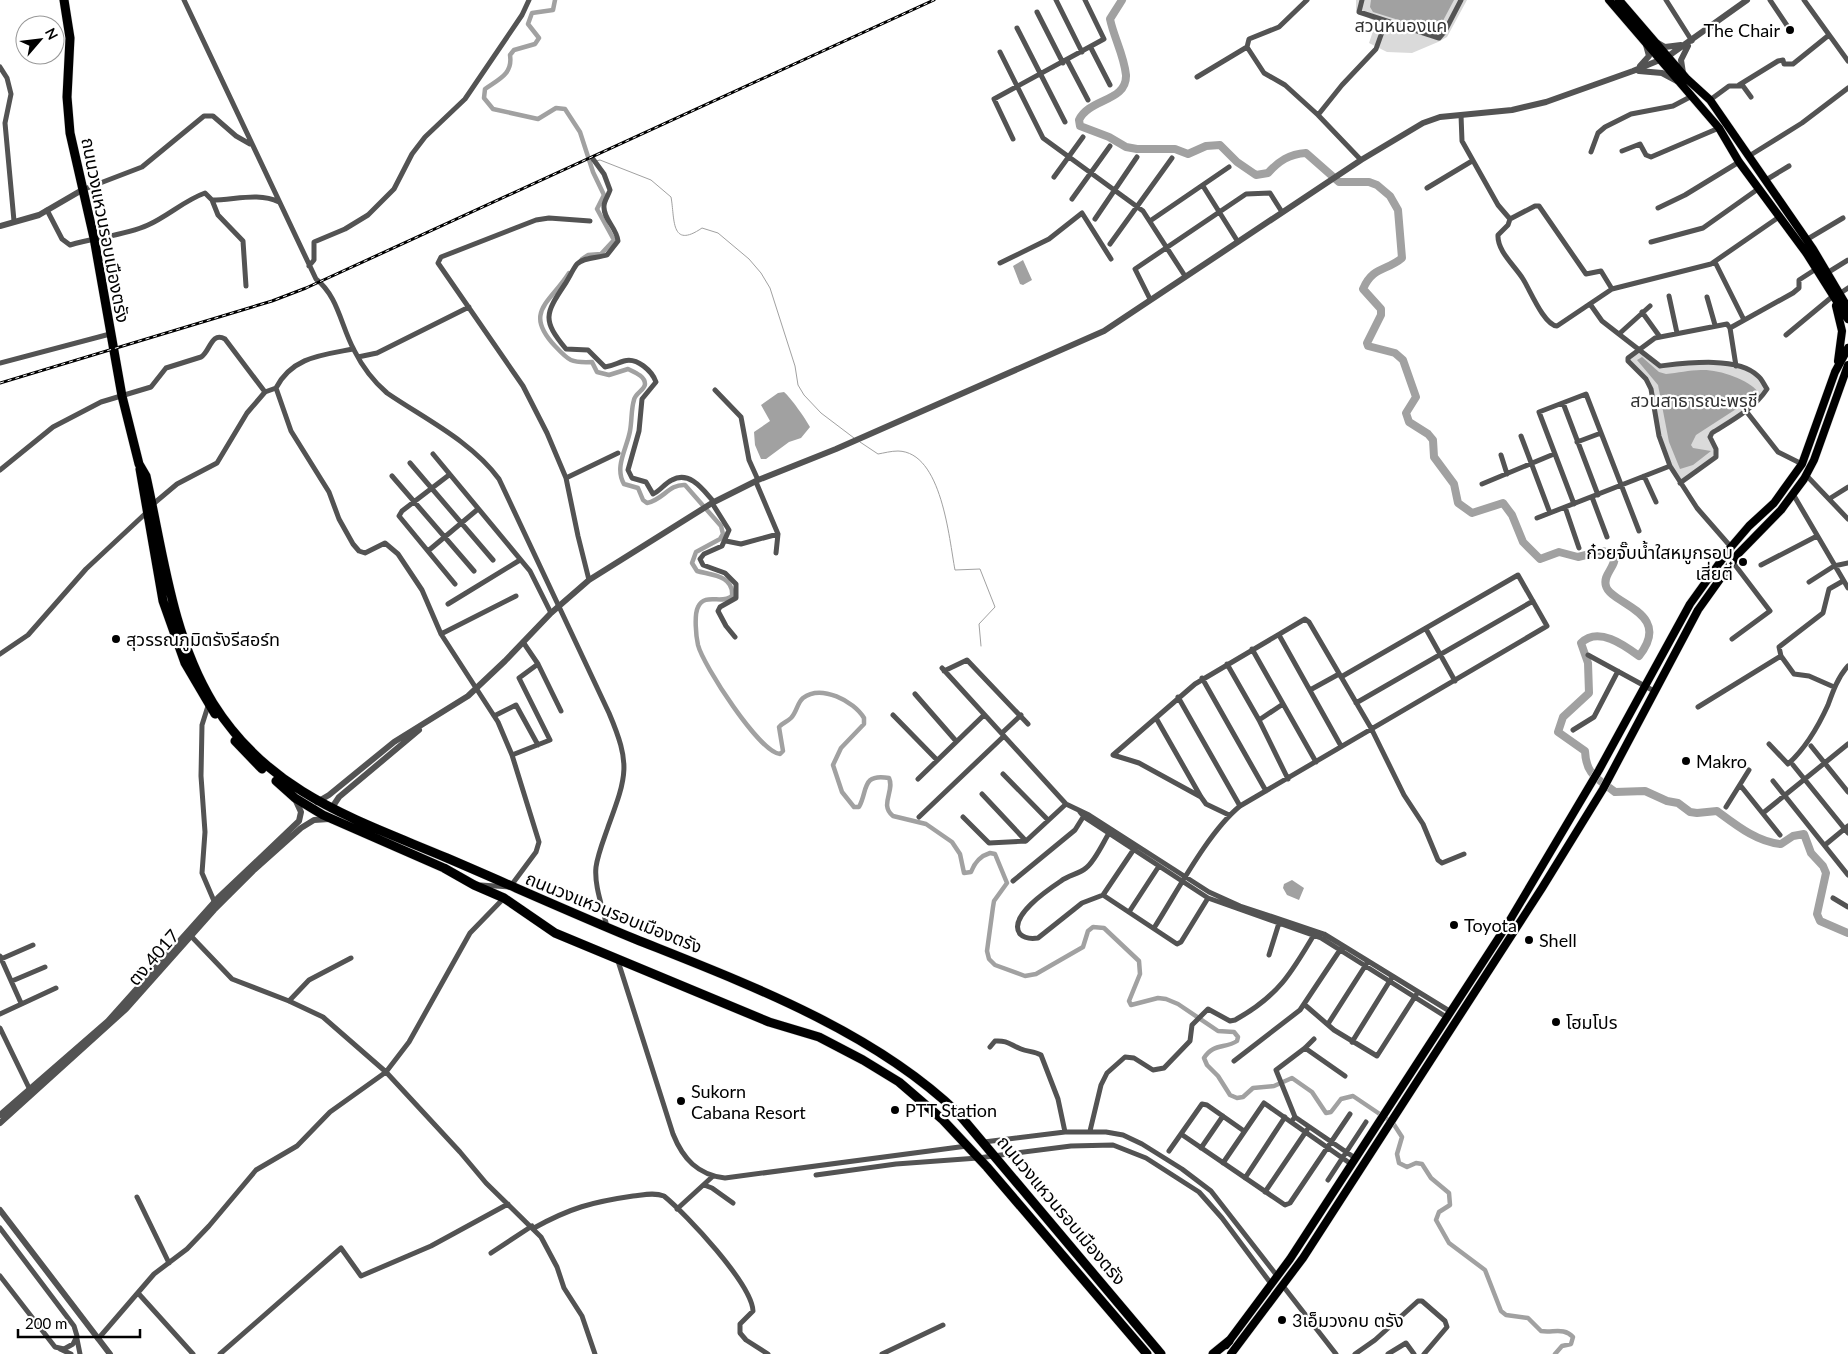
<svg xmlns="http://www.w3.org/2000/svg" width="1848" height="1354" viewBox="0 0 1848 1354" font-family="Lato,'Noto Sans Thai',sans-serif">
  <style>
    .green { fill: #dadada }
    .water { fill: #a1a1a1 }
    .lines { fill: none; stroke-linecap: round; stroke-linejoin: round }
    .stream { stroke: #a1a1a1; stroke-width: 1 }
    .canal { stroke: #a1a1a1; stroke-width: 4.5 }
    .river { stroke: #a1a1a1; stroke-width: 8 }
    .primary-casing { stroke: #dbdbdb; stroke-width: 9 }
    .trunk-casing { stroke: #dbdbdb; stroke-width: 10 }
    .minor { stroke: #535353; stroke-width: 5 }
    .tertiary { stroke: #535353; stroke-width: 6 }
    .primary { stroke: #000; stroke-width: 8 }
    .trunk { stroke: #000; stroke-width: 9 }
    .rail-casing { stroke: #000; stroke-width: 3 }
    .rail { stroke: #fff; stroke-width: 1; stroke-dasharray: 4; stroke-linecap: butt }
    .poi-dot { fill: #000; stroke: #fff; stroke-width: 2 }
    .labels { text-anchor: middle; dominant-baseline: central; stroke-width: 4.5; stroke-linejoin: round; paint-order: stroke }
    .park-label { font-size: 18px; fill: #313131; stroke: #fff }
    .poi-label { font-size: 18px; fill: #000; stroke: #fff; text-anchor: start }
    .street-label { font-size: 18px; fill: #000; stroke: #fff }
  </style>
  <rect width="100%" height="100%" fill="#fff"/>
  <path class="green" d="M 1356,0 L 1467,0 L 1447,37 L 1438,42 L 1412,53 L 1387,52 L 1369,43 L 1376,22 L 1356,11 Z
    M 1639,348 L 1660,366 C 1686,363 1738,356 1758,376 C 1762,379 1764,385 1767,389 L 1762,397 L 1712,433 L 1716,457 L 1680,483 L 1659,436 L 1651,389 L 1628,361 Z"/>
  <path class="water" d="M 1371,0 L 1454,0 L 1437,32 L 1373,12 L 1370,7 Z
    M 1023,260 L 1032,280 L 1023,285 L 1020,284 L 1013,266 Z
    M 1642,357 L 1659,372 L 1666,374 C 1678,373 1689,370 1701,370 C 1717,369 1749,379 1758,392 L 1747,402 L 1696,435 L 1691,445 L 1693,448 L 1711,451 L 1693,465 L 1680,469 L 1669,442 L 1658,385 L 1637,360 Z
    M 784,392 C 791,398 805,418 810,427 L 801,438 L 789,442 L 766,459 L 761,459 L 755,445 L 754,432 L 770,421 L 761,405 L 778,393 Z
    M 1292,880 L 1304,888 L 1299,900 L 1287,895 L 1283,888 L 1284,884 Z"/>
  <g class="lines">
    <path class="stream" d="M 596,161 L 600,160 L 651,180 L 671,197 C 675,218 670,250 702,228 L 718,233 L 749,259 L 761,273 L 770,288 L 795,366 L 798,385 L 804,395 L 821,413 L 854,438
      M 860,442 L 878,454 C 884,453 891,451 898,451 C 942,452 949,539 955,570 L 980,569 L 995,607 L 979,624 L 981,646"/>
    <path class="canal" d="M 555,0 L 553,10 L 532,13 L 528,24 L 539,38 L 535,44 L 514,50 L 510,55 C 513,74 499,79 485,89 L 484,98 L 493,109 L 538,119 L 556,108 L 565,109 L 580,132 L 593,172 L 604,195 L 597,209 L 614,240 L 601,254 L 588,255 L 582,259
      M 569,273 C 550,303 523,312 555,346 C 569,361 571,363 592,362 L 597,372 L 609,375 L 628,369 C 634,372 645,376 645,384 C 645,390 635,393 634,400 C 631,409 632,421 630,431 C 627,448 614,467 624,484 L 638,488 L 643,500 L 647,503 C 663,500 669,484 685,485 L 721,526 L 723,534 L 720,539 L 696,552 L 692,563 L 697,571 C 710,575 734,575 732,596 C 722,605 705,592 698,607 C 694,615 696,636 698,645 C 703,665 760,753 780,754 L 783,751 L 779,727 C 782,723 787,722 791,718 C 797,712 797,703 803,698 C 821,684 854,701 864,718 L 864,724 L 841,748 L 833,765 L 842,792 L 854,807 L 859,807 C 868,791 861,773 889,778 C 895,791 879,805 893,816 L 926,824 L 952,842 L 960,854 L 964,873 L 971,872 C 975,862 980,856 990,853 L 995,854 L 1007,883 L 994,901 L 993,907 L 987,951 L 989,959 L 995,965 L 1025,976 L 1036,974 L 1083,947 L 1088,931 L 1093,927 L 1104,928 L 1139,961 L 1140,974 L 1129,1001 L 1131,1005 L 1158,998 L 1166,999 L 1178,1004 L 1218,1031 L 1234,1032 L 1238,1037 L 1237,1041 C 1225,1049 1213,1043 1204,1058 L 1207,1065 L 1218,1076 L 1230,1095 L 1237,1098 L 1243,1097 L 1253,1088 L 1274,1086 L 1292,1078 L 1312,1092 L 1326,1113 L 1331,1112 L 1341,1099 L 1353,1096 L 1393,1123 L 1402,1137 L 1397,1154 L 1399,1163 L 1407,1167 L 1416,1163 L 1422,1164 L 1431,1178 L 1449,1193 L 1450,1205 L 1439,1212 L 1436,1220 L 1449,1243 L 1485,1270 L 1501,1311 L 1506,1315 L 1528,1318 L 1541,1331 C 1553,1333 1564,1327 1573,1337 L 1571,1344 L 1562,1346 L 1555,1354"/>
    <path class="river" d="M 1122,0 L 1110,19 C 1114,38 1124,55 1126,75 C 1127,102 1089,98 1079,120 L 1080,126 L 1109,137 L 1126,147 L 1137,149 L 1175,149 L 1188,154 L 1206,146 L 1220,145 L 1237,162 L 1256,175 L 1268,173 C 1279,161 1289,154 1306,153 L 1339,182 L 1369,182 L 1377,185 L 1390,196 L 1398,210 L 1402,258 C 1387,271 1373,266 1363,289 L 1381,309 L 1381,315 L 1367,343 L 1368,346 L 1395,353 L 1403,360 L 1416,397 L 1406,413 L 1409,422 L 1428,434 L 1433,440 L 1434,457 L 1454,484 L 1458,503 L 1472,513 L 1503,503 L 1512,515 L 1523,542 L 1540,559 L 1559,552 L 1578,557 L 1602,551 L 1614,554 C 1618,566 1602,574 1606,586 C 1610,604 1674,612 1639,656 C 1624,645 1598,626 1581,643 L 1588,663 L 1589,693 L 1563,717 L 1558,732 L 1585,751 C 1586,775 1597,778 1615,792 L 1645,791 L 1667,801 L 1678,803 L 1690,812 L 1697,813 L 1717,811 C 1736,825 1757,842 1781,844 L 1793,836 L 1804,834 L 1811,853 L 1823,866 L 1826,873 L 1817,914 L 1820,921 L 1848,933"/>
    <defs>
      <path id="primary" d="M 1609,0 L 1719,128 L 1739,162 L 1807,254 L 1848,319
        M 1619,0 L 1687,79 L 1710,100 L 1813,249 L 1848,308
        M 1836,306 L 1842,331 L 1838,361
        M 1226,1345 L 1290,1259 L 1507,925 L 1599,770 L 1690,604 L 1731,547 L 1749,526 L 1774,503 L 1802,464 L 1835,372 L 1848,348
        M 1231,1354 L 1303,1258 L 1542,888 L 1603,789 L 1698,610 L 1738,554 L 1781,510 L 1804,479 L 1814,460 L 1848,365"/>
      <path id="trunk" d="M 64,0 L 70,38 L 67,97 L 70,133 L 94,238 L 122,396 L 139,464 L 146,476 C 163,552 172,636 213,703 C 270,794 355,819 447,858 C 510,885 572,913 635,939 C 745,983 872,1030 958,1113 L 1161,1354
        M 140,469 L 163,601 L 185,663 L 215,714
        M 235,741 L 262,769
        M 276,781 L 295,798 L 323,815 L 444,868 L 474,885 L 504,898 L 555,933 L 769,1022 L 819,1037 L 863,1060 L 899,1082 L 942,1119 L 987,1167 L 1147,1354
        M 1213,1354 L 1229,1341"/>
    </defs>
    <use href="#primary" class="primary-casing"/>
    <use href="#trunk" class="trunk-casing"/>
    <path class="minor" d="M 184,0 L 316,279 C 338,296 341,326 354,350 C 362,366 373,381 387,393 C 425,419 471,441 499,479 L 609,713 C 631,765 627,775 608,827 C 604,839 598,853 596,867 C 594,886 603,908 607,927
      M 1056,0 L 1082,52
      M 1362,0 L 1359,12 L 1439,38 L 1445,31 L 1461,0
      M 1666,0 L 1692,41
      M 1770,0 L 1790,30
      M 1804,0 L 1848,61
      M 1037,12 L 1063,63
      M 1017,28 L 1065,122
      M 1247,47 L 1264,73 L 1285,85 L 1318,115 L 1361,160
      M 1091,48 L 1110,85
      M 1000,52 L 1043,138 L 1143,211 L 1185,276
      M 1067,60 L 1088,100
      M 0,67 L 7,78 L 11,94 L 5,123 L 14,221
      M 1197,77 L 1247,47 L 1249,39 L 1279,27 L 1307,0
      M 1739,85 L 1778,61 L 1783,60 L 1784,64 L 1793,64 L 1829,35
      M 1710,100 L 1729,86 L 1743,86 L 1751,97
      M 1318,115 L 1342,85 L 1376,49 L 1386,21
      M 1461,115 L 1462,141 L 1498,205 L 1510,219
      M 1013,139 L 994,99 L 1104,39 L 1085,0
      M 1622,151 L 1640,144 L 1646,155 L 1651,157 L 1719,128
      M 1591,152 L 1598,133 L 1605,127 L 1631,114 L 1673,106 L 1692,96
      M 1749,156 L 1802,123 L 1848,88
      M 593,159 L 604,174 L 610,190 C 608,196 604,201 604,206 C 603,219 617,228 618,241 L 607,255 C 598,258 584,257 577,264 C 573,269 569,278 565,284 C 545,314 542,320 566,349 L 588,350 L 605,367 C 613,366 617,363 624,361 C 637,357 652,371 656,382 L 642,399 L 639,431 L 628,470 L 632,478 L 646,482 L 653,494 C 660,491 665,483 672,480 C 690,470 704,491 714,502
      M 1054,177 L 1083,137
      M 1766,180 L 1789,166
      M 1203,186 L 1238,242
      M 1427,188 L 1472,161
      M 82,190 L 142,167 L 204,116 L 213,116 L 236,136 L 250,144
      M 1072,199 L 1110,146
      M 212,200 L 218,215 L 243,241 L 246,286
      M 1658,208 L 1685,195 L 1739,162
      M 47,210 L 62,239 L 70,245 C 96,237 124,236 148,225 C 168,216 185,200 205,193 L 212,200 C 235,200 258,192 279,202
      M 1095,219 L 1137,157
      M 1150,221 L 1229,167
      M 1806,240 L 1843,218
      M 1651,242 L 1703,228 L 1758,189
      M 1110,244 L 1172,158
      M 1715,262 L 1744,320
      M 1000,263 L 1049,239 L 1082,213 L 1111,259
      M 309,266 L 314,260 L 314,242 L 345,229 L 368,215 L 394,189 L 412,154 L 425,137 L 465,99 L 522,15 L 529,0
      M 1827,273 L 1848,260
      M 1612,289 L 1601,271 L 1586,274 L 1539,206 L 1535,206 L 1510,219 L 1508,225 L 1498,235 C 1497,251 1515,266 1523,279 C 1530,290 1544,325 1557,326 L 1612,289 L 1711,264 L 1779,217
      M 1839,294 L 1848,288
      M 1669,296 L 1677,333
      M 1707,297 L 1715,325
      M 1150,299 L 1135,269 L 1246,194 L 1270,193 L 1282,212
      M 1590,304 L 1602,321 L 1660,366 C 1686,363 1738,356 1758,376 C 1762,379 1764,385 1767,389 C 1754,409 1731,421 1712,433 L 1710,437 L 1716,449 L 1716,457 L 1680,483
      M 1642,312 L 1660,337
      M 1730,328 L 1793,293 L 1799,288 L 1799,280 L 1816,269
      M 1619,334 L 1650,306
      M 1786,335 L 1833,296
      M 353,349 C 322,355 292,357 276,388 L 291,431 L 329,492 L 339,519 L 353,544 L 359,551 L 365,553 L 385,543 L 398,554 L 422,590 L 441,634 L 498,722 L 512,755 L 539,842 L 536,852 L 510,887 L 481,885
      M 358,357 L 377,353 L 469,307
      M 0,363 L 110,334
      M 715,390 L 741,417 L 749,460 L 758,480
      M 1563,403 L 1598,495
      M 1746,411 L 1778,452 L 1802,464
      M 1521,436 L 1550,513
      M 1577,442 L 1601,433
      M 433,454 L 530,571 L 551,613
      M 1501,455 L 1507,474
      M 410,463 L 493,560
      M 0,470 L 53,427 L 101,402 L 151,387 L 166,368 L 201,357 C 210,352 211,331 225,339 L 265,392
      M 449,475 L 402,511 L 399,516 L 455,584
      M 1806,475 L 1848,519
      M 392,476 L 474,571
      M 1644,476 L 1656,502
      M 566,478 L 618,453
      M 756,482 L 778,534 L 776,553
      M 1482,484 L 1554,454
      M 1793,494 L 1848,588
      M 1592,497 L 1607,537
      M 1829,499 L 1848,487
      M 712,503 L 729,530 L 722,546 L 704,554 L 700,559 L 703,565 L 725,573 L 736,584 L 736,598 L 720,607 L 718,611 L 726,626 L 735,637
      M 1574,504 L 1539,412 L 1586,394 L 1639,531
      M 152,505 L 177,484 L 217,463 L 247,413 L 265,392 L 276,388
      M 1565,507 L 1579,548
      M 1537,518 L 1670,466
      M 726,541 L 741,544 L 778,534
      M 1731,547 L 1697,508 L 1670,466 L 1659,436 L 1651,389 L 1646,379 L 1628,361 L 1628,358 L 1655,338 L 1727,324 L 1730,328 L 1736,366
      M 428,551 L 478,509
      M 1732,561 L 1770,611 L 1732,639
      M 1761,565 L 1817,536
      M 589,580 L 578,536 L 566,478 L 547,433 L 523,386 L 438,263 L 441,257 L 536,220 L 549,218 L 590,221
      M 1809,582 L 1834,566 L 1848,563
      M 448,604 L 520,560
      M 1426,629 L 1455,681
      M 441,634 L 516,596
      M 1279,635 L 1341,746
      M 523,642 L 538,664 L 561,711
      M 1252,649 L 1316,762
      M 0,654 L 28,635 L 86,569 L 146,513
      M 1588,655 L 1654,691
      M 1227,664 L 1259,720 L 1288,779
      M 942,668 L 1066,804 L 1089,815 L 1209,892 L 1240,906 L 1324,934 L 1451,1012
      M 944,671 L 967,660 L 1028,724
      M 1202,678 L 1266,791
      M 1834,687 L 1809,676 L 1794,674 L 1781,656 L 1779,647 L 1823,613 L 1829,589 L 1843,581
      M 1310,690 L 1339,674
      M 915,694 L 956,741
      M 1178,697 L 1240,806
      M 1356,703 L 1533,601
      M 208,706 L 202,725 L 201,776 L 205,832 L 202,873 L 214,901
      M 1698,707 L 1781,656
      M 893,715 L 937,760
      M 494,716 L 516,705 L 538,745
      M 1156,718 L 1201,797 L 1206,804 L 1229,815
      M 1259,720 L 1283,704
      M 1573,730 L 1594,717 L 1618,671
      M 1002,733 L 1021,715
      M 1769,744 L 1788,764 C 1806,748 1818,727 1828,705 C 1833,691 1838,677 1848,666
      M 1811,746 L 1848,792
      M 512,755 L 550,740 L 519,678 L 538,664
      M 1793,765 L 1848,833
      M 1003,774 L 1048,820
      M 918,779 L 984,715
      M 1773,781 L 1848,875
      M 1740,785 L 1780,835
      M 982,794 L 1026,841
      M 1201,797 L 1139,763 L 1113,755 L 1195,684 L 1305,619 L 1309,622 L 1371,728 L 1404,795 L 1423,824 L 1438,860 L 1442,863 L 1464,854
      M 1726,807 L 1749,770
      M 1080,812 L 1084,817 L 1208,898 L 1321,938 L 1448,1018
      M 1763,813 L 1848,744
      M 919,817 L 1004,736
      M 963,817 L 989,843 L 1026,841 L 1066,804
      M 1109,833 C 1103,843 1095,861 1086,868 C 1079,874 1069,875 1061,881 C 1049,889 1007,917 1020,934 C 1025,939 1031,939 1038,938 L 1082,903 L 1103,895 L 1134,849
      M 1825,845 L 1848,826
      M 1013,881 L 1075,830 L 1085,814
      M 1103,895 L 1177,944 L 1181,942 L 1208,898
      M 1833,898 L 1848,907
      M 1129,912 L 1159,866
      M 1154,928 C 1177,892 1208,832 1240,806 L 1547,626 L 1518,575 L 1341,677
      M 190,935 L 232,979 L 289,1001 L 323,1017 L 386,1072 L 460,1152 L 486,1183 L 541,1237 L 557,1267 L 564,1288 L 582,1316 L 595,1354
      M 1269,955 L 1279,923
      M 0,956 L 21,1003
      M 1,959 L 33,945
      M 618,961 L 673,1134 C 683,1159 698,1175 725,1178 L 967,1146
      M 12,981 L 45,967
      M 289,1001 L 309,980 L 351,958
      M 1305,1005 L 1334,1030 L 1377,1056 L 1416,995
      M 0,1014 L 56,988
      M 1328,1024 L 1367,963
      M 0,1028 L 31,1092
      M 1352,1042 L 1391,979
      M 990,1047 L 995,1041 C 1007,1040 1011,1045 1021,1049 C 1028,1052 1034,1051 1041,1055 L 1058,1099 L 1065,1132
      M 1305,1048 L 1345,1076
      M 1234,1061 L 1300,1010 L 1342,947
      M 1295,1117 L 1276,1070 L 1305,1048 L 1314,1039
      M 1090,1131 L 1101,1085 L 1107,1073 L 1125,1057 L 1134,1058 L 1153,1070 L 1164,1068 L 1190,1041 L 1192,1025 L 1208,1009 L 1230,1021 L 1235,1020 C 1278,996 1291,974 1315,933
      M 1181,1134 L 1285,1205 L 1290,1203 L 1350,1114
      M 984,1142 L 1065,1132 L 1106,1132 L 1123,1135 L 1142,1144 L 1182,1169 L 1211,1191 L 1278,1277
      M 1201,1148 L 1223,1116
      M 1169,1151 L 1202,1104 L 1207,1105 L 1244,1131
      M 1223,1163 L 1264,1103 L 1291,1122
      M 1351,1164 L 1291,1122 L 1295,1117 L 1355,1158
      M 816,1175 L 896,1164 L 978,1158 L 1071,1146 L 1113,1145 L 1146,1158 L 1199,1192 L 1222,1218 L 1272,1285
      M 1245,1178 L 1285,1117
      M 1328,1180 L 1366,1122
      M 704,1185 L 712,1188 L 733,1203
      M 1265,1192 L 1307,1130
      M 137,1197 L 169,1263
      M 677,1209 L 712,1177
      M 0,1228 L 74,1326 L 77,1336 L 73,1344 L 64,1349 L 55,1347 L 0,1276
      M 534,1228 C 570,1208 592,1202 633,1196 C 643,1195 654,1192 664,1196 C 686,1214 752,1284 753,1311 L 740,1324 L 740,1333 L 746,1340 L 768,1354
      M 491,1253 L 532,1226
      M 1283,1286 L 1336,1354
      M 138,1293 L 193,1354
      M 77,1339 L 80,1354
      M 98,1339 L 154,1274 L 187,1249 L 209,1226 L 256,1170 L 297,1146 L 330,1112 L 386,1072 L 409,1042 L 470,933 L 504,898
      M 60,1349 L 71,1354
      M 220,1354 L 341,1248 L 361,1276 L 431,1246 L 508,1204
      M 882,1354 L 943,1325
      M 1355,1354 L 1375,1340 L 1418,1301 L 1422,1301 L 1445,1321 L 1447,1327 L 1424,1354
      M 1388,1354 L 1406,1343 L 1414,1354"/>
    <path class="tertiary" d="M 1658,43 L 1665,47 L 1681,45
      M 1640,66 L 1649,56 L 1646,45
      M 1639,71 L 1662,73 L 1677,81
      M 1683,73 L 1681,60 L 1688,46
      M 0,226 L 39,215 L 82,190
      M 317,802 L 329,795 L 394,742 L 468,696 L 505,661 L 551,613 L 589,580 L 712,503 L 758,480 L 836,449 L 1104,331 L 1361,160 L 1423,123 L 1440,117 L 1512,110 L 1546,102 L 1633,71 L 1667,57 L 1747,0
      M 331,809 L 339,797 L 419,730
      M 0,1115 L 108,1021 L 218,898 L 299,821 L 301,812 L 295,799
      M 0,1123 L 126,1009 L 214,910 L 254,870 L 301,828 L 314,820 L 329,819
      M 0,1210 L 110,1354"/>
    <use href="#primary" class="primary"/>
    <use href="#trunk" class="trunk"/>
    <defs>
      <path id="rail" d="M 0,383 L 272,301 L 306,288 L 934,0"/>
    </defs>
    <use href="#rail" class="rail-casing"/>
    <use href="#rail" class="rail"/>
  </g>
  <g class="poi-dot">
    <circle cx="1790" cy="30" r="5"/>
    <circle cx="1743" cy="562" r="5"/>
    <circle cx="116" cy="639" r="5"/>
    <circle cx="1686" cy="761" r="5"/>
    <circle cx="1454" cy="925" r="5"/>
    <circle cx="1529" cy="940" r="5"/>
    <circle cx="1556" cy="1022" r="5"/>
    <circle cx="681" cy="1101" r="5"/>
    <circle cx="895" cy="1110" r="5"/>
    <circle cx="1282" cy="1320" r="5"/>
  </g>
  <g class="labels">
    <g class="park-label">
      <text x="1401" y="25">สวนหนองแค</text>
      <text x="1694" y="400">สวนสาธารณะพรุชี</text>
    </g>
    <g class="poi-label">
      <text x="1780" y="30" text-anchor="end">The Chair</text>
      <text x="1733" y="552" text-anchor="end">ก๋วยจั๊บน้ำใสหมูกรอบ<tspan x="1733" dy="21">เสี่ยตี๋</tspan></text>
      <text x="126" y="639">สุวรรณภูมิตรังรีสอร์ท</text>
      <text x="1696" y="761">Makro</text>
      <text x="1464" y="925">Toyota</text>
      <text x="1539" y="940">Shell</text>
      <text x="1566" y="1022">โฮมโปร</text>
      <text x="691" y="1091">Sukorn<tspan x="691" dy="21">Cabana Resort</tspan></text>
      <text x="905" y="1110">PTT Station</text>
      <text x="1292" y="1320">3เอ็มวงกบ ตรัง</text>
    </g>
    <g class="street-label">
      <text transform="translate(106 230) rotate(79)">ถนนวงแหวนรอบเมืองตรัง</text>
      <text transform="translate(614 912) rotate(22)">ถนนวงแหวนรอบเมืองตรัง</text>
      <text transform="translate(153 957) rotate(-49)">ตง.4017</text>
      <text transform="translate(1062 1210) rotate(50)">ถนนวงแหวนรอบเมืองตรัง</text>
    </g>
  </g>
  <g transform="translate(40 40) rotate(62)"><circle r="24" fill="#ffffff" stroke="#999999"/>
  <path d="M0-4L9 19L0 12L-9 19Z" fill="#000000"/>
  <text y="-8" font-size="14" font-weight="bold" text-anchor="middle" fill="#000000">N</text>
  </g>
  <path d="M18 1329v8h122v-8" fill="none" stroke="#000000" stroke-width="2.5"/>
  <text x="25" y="1329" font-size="15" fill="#000000" stroke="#ffffff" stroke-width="4" paint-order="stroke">200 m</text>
</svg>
